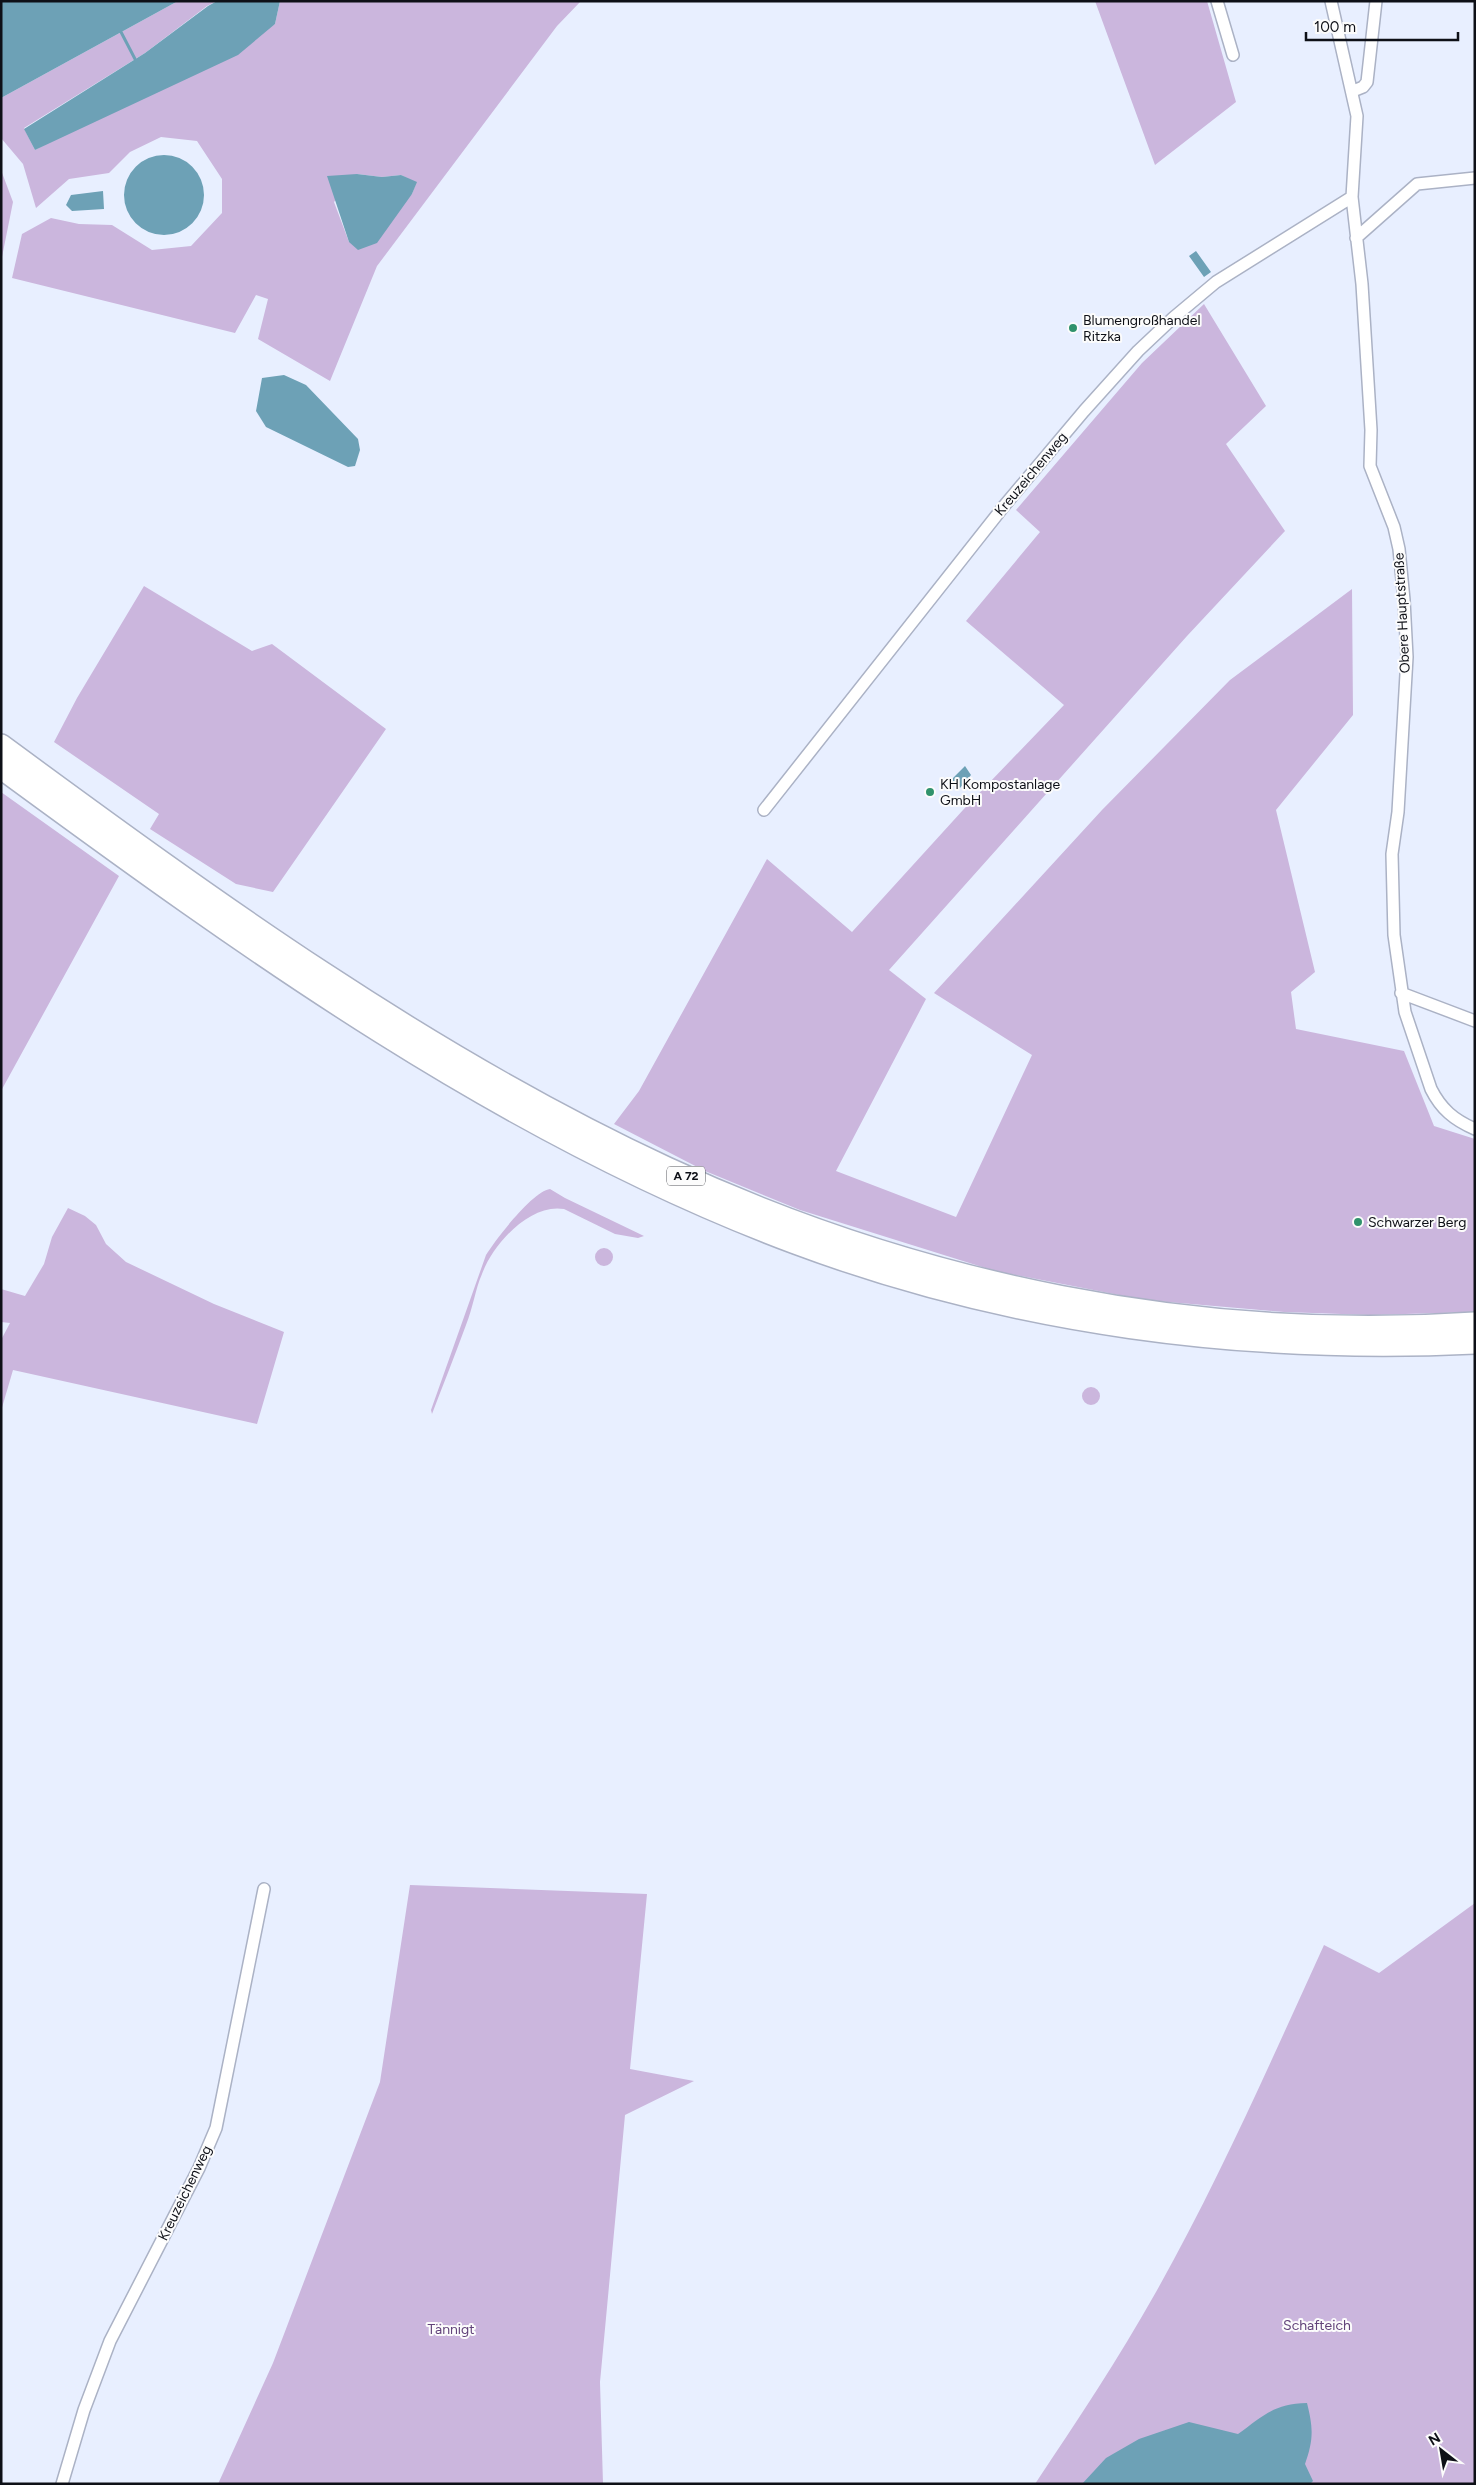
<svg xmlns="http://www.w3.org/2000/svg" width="1476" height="2485" viewBox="0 0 1476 2485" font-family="Figtree,sans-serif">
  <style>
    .green { fill: #cbb6dd; fill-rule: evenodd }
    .water { fill: #6da1b6 }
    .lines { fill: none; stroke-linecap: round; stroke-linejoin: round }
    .stream { stroke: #6da1b6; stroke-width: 3 }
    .minor-casing { stroke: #abb2c5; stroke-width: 14 }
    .motorway-casing { stroke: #abb2c5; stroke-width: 24 }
    .minor { stroke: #fff; stroke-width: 11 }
    .motorway { stroke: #fff; stroke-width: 21 }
    .poi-dot { fill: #30926c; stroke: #fcfcfc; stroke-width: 2 }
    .labels { text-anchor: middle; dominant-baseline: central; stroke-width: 4; stroke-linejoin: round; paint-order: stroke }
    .shield { fill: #fcfcfc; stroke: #55575c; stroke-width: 1 }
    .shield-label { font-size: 12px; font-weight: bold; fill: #0e1017 }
    .poi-label { font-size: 14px; fill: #0e1017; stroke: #fcfcfc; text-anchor: start }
    .street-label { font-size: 14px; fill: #0e1017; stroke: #fcfcfc }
    .park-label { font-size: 14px; fill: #62437a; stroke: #fcfcfc }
  </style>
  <rect width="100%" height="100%" fill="#e8efff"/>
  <path class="green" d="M 178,1 L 217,1 L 207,6 L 145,53 L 24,128 L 35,150 L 275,24 L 280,1 L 581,1 L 557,26 L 377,266 L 330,381 L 258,339 L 268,299 L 256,295 L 235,333 L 12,278 L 22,234 L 51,218 L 79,224 L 112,225 L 152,250 L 191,246 L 222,213 L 222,179 L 197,141 L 161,137 L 130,152 L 109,173 L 69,179 L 36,208 L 23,164 L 1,138 L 1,98 ZM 357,174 L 382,177 L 401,175 L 416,183 L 412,194 L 349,242 L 334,202 Z
    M 1095,1 L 1207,1 L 1236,102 L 1155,165 Z
    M 1,170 L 13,202 L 1,262 Z
    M 1204,304 L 1266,406 L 1226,444 L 1285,531 L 1187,636 L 889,970 L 926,999 L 836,1171 L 956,1217 L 1032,1055 L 934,993 L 1102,810 L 1230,680 L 1352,589 L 1353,715 L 1276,810 L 1315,972 L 1291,992 L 1296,1029 L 1404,1051 L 1434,1126 L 1475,1139 L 1475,1312 L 1370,1315 L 1284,1312 L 1145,1300 L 995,1271 L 800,1210 L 705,1171 L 614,1124 L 639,1091 L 767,859 L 852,932 L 963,810 L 1064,705 L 966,621 L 1040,532 L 1016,510 L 1142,363 Z
    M 144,586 L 252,651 L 272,644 L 386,729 L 273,892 L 236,884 L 150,829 L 159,814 L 54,742 L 77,698 Z
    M 1,792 L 119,876 L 1,1091 Z
    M 550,1189 L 565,1198 L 644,1236 L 638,1238 L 615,1234 L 564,1209 C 530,1203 493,1244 482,1274 C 475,1290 473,1308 466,1325 C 455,1355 443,1385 432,1414 L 431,1410 L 486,1255 C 496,1239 533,1191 550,1189 Z
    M 68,1208 L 85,1216 L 96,1225 L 106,1244 L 126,1262 L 214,1304 L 284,1332 L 257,1424 L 13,1370 L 1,1411 L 1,1340 L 10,1323 L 1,1322 L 1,1289 L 25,1296 L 44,1264 L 52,1237 Z
    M595 1257a9 9 0 1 1 18 0a9 9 0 1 1-18 0Z
    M1082 1396a9 9 0 1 1 18 0a9 9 0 1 1-18 0Z
    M 410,1885 L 647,1894 L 630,2069 L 694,2081 L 625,2115 L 600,2382 L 603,2484 L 218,2484 L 273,2363 L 380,2082 Z
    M 1475,1903 L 1475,2484 L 1035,2484 C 1077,2421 1119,2358 1156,2292 C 1219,2180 1271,2061 1324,1945 L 1379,1973 Z"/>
  <path class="water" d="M 1,1 L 178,1 L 1,98 Z
    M 217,1 L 280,1 L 275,24 L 238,55 L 35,150 L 24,129 L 145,53 L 208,6 Z
    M124 195a40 40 0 1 1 80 0a40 40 0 1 1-80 0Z
    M 357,174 L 382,177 L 401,175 L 417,182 L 412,194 L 377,243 L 358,250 L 349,242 L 327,176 Z
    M 103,191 L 104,209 L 72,211 L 66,205 L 71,195 Z
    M 1196,251 L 1211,272 L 1204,277 L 1189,256 Z
    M 284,375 L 306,385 L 358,439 L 360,450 L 355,466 L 348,467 L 266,427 L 256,411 L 262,378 Z
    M 965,766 L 971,775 L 960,788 L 954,785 L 952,779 Z
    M 1307,2403 C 1313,2427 1314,2439 1305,2464 L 1313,2481 L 1310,2484 L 1082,2484 L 1106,2458 L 1139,2439 L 1189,2422 L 1238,2434 C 1264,2415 1274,2404 1307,2403 Z"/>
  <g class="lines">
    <path class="stream" d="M 121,32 L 135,59"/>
    <defs>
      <path id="minor" d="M 1217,1 L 1233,55
        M 1331,1 L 1357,116 L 1352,197 L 1362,284 L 1371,430 L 1370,466 L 1394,527 L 1399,549 L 1404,600 L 1407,657 L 1398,812 L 1392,854 L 1394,935 L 1405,1012 L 1431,1089 C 1441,1109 1454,1120 1475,1129
        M 1353,91 L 1363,87 L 1367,82 L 1376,1
        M 1356,238 L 1417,184 L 1475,178
        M 764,810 L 1004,506 L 1084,411 L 1138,351 L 1173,318 L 1216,282 L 1352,197
        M 1401,993 L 1475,1021
        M 62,2484 L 84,2410 L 110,2341 L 199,2168 L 216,2128 L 264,1889"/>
      <path id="motorway" d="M 1,745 C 213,901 428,1057 667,1168 C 919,1285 1197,1342 1475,1323
        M 1,768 C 249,950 504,1134 795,1243 C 1012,1324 1245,1354 1475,1343"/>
    </defs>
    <use href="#minor" class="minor-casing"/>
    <use href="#motorway" class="motorway-casing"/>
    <use href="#minor" class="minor"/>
    <use href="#motorway" class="motorway"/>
  </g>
  <g class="poi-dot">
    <circle cx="1073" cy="328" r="5"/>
    <circle cx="930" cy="792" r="5"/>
    <circle cx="1358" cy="1222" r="5"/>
  </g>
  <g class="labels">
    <rect class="shield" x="667" y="1166.5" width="38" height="19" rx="4"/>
    <g class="shield-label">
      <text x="686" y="1176">A 72</text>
    </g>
    <g class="poi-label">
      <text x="1083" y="320">Blumengroßhandel<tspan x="1083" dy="16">Ritzka</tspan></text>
      <text x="940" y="784">KH Kompostanlage<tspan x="940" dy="16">GmbH</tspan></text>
      <text x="1368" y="1222">Schwarzer Berg</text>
    </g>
    <g class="street-label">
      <text transform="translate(1031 474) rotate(-50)">Kreuzeichenweg</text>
      <text transform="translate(1402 613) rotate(-93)">Obere Hauptstraße</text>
      <text transform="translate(185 2193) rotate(-64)">Kreuzeichenweg</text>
    </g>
    <g class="park-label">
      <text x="1317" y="2325">Schafteich</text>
      <text x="451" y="2329">Tännigt</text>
    </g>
  </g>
  <rect width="1476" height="2485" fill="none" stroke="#0e1017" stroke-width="5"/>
  <g transform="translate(1441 2450) rotate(329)" stroke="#fcfcfc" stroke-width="4" paint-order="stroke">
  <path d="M0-4L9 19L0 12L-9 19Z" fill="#0e1017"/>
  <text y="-8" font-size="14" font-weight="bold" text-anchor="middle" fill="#0e1017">N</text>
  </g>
  <path d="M1306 32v8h152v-8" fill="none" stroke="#0e1017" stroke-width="2.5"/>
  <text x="1314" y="32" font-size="15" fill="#0e1017" stroke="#fcfcfc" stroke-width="4" paint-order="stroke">100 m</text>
</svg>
